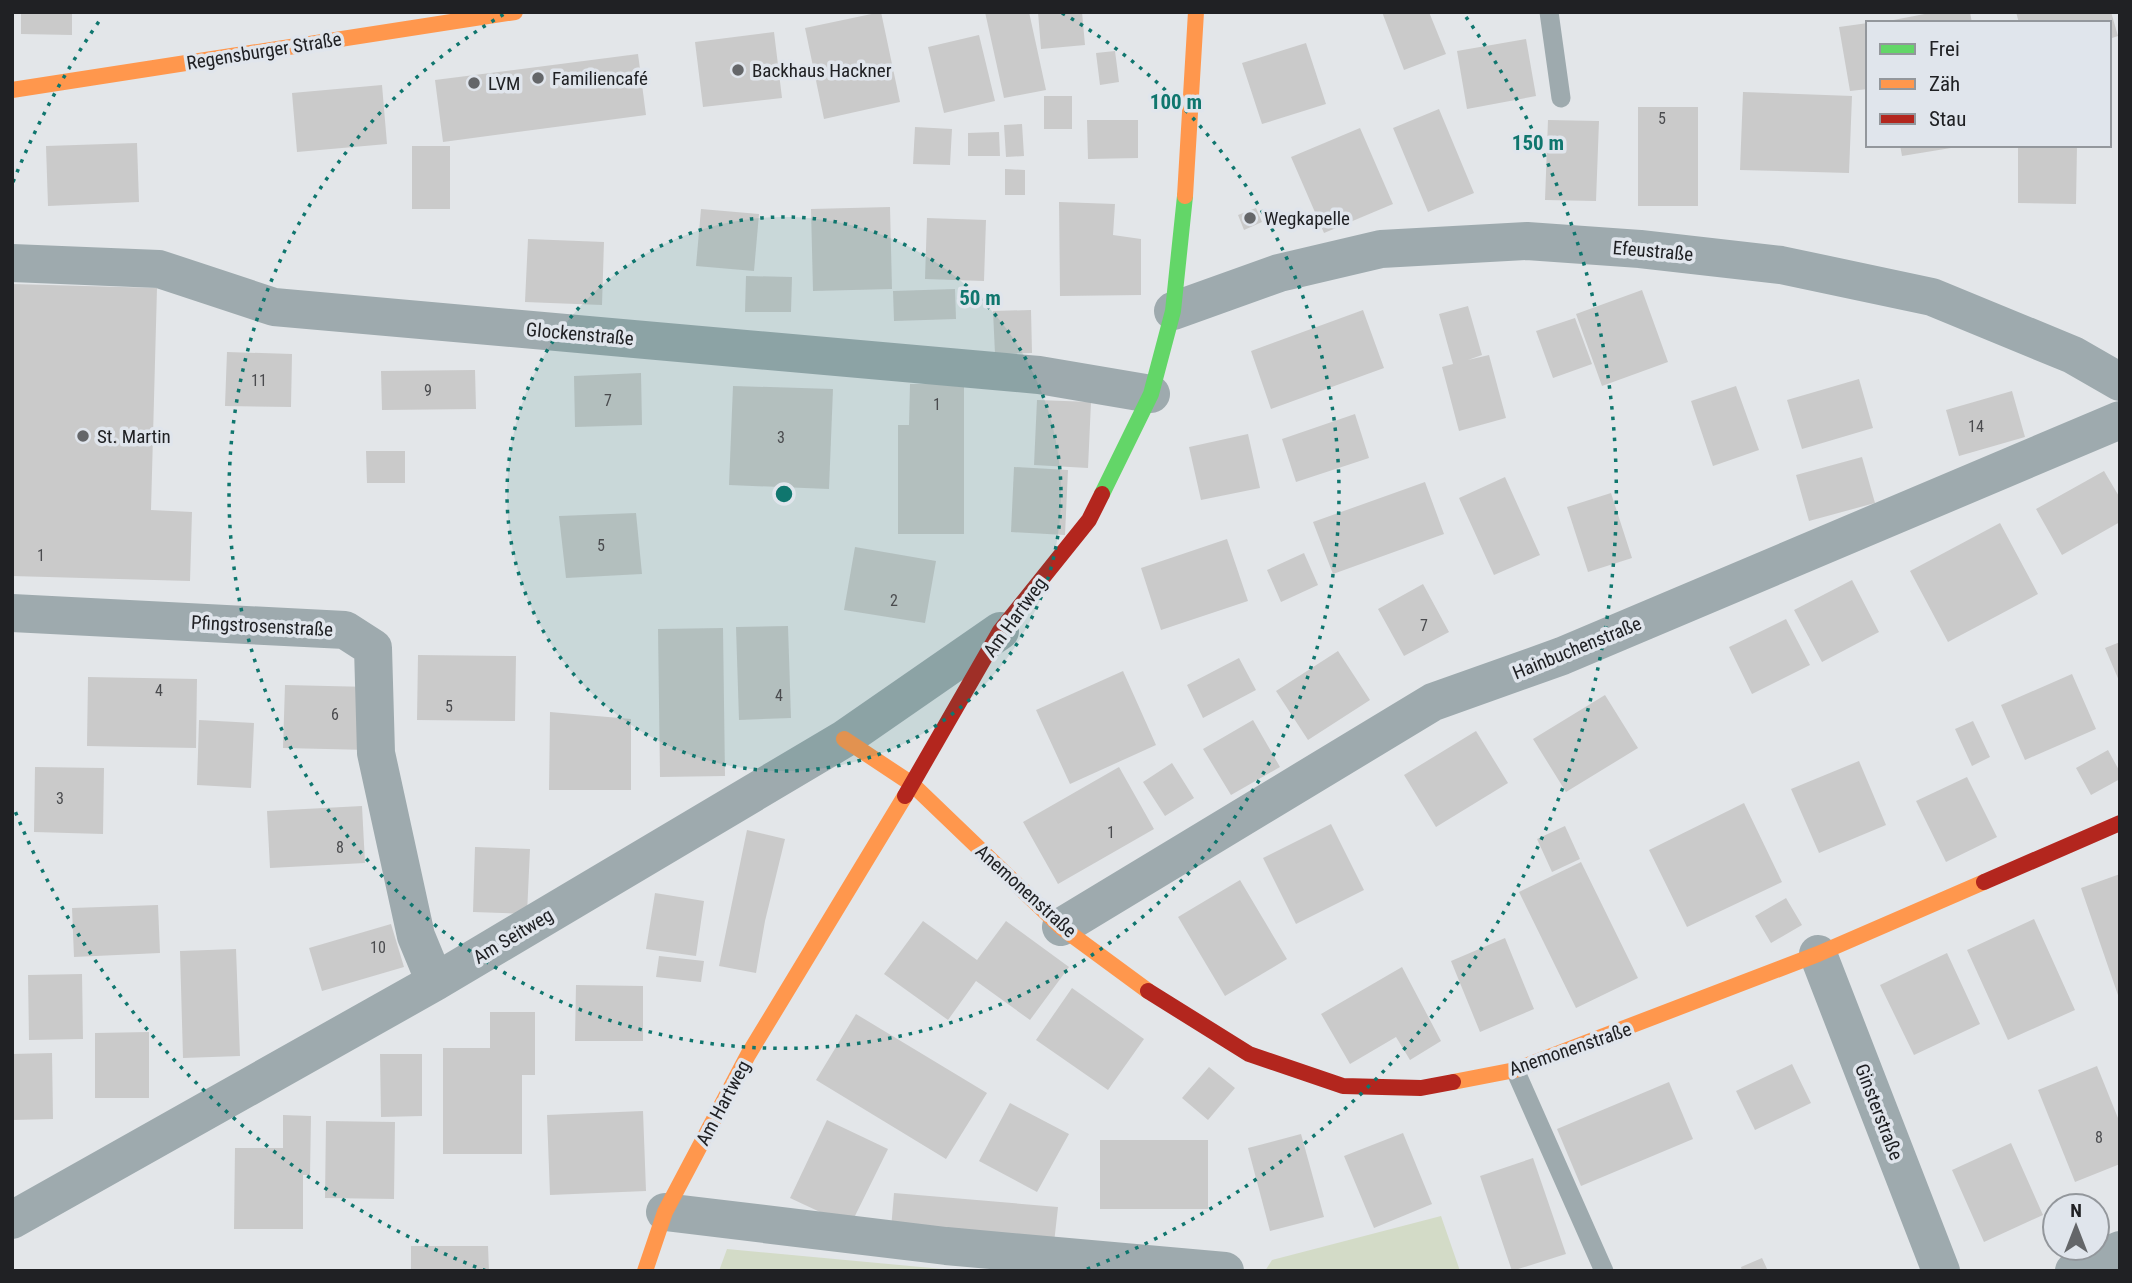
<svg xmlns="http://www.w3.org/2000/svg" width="2132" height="1283" viewBox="0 0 2132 1283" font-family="'Roboto Condensed',sans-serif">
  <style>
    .green { fill: #d3dbc7 }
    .building { fill: #cacaca }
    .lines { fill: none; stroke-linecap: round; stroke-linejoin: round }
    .lane { stroke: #9eaaae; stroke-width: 19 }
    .street { stroke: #9eaaae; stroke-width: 38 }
    .fast { stroke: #63d668; stroke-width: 16 }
    .slow { stroke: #ff974d; stroke-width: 16 }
    .jam { stroke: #b3261e; stroke-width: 16 }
    .ring { fill: none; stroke: #0f766e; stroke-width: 3.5; stroke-dasharray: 3.5 7 }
    .poi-dot { fill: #646669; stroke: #e0e5ec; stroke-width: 2.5 }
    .labels { text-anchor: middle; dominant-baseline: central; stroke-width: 7; stroke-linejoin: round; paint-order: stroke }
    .number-label { font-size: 16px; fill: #4a4b4e }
    .street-label { font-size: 19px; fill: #202124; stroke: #e0e5ec }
    .poi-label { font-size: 19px; fill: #202124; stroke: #e0e5ec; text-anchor: start }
    .centre { fill: #0f766e; stroke: #e0e5ec; stroke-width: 3.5 }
    .ring-label { font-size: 21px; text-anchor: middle; font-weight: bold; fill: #0f766e; stroke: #e0e5ec; stroke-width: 7; stroke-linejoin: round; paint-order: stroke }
  </style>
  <rect width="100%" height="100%" fill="#e3e6e9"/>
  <path class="green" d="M 1441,1216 L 1460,1271 L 1265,1271 L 1272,1260 Z
    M 727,1249 L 964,1271 L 719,1271 Z"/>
  <path class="building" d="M 21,12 L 72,12 L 72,35 L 21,34 Z
    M 881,12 L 900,102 L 824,119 L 805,28 Z
    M 985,12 L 1029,12 L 1046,90 L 1004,98 Z
    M 1038,12 L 1082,12 L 1085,45 L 1041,49 Z
    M 1382,12 L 1429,12 L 1446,54 L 1404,70 Z
    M 1935,12 L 1970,12 L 1972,23 L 1878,23 Z
    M 2016,12 L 2111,12 L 2118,36 L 2109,39 L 2109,23 L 2019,23 Z
    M 1868,23 L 1868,89 L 1850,91 L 1839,27 Z
    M 774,32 L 782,98 L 703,107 L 695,42 Z
    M 979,35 L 995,101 L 944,113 L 928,47 Z
    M 1526,39 L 1536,96 L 1467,109 L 1457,51 Z
    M 1306,43 L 1326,104 L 1262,124 L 1242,63 Z
    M 1115,51 L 1119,82 L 1100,85 L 1096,53 Z
    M 638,54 L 646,115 L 443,142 L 435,80 Z
    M 382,85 L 387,144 L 297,152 L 292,93 Z
    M 1743,92 L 1852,96 L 1849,173 L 1740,170 Z
    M 1044,96 L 1072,96 L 1072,129 L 1044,129 Z
    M 1638,107 L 1698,107 L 1698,206 L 1638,206 Z
    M 1439,109 L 1474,193 L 1428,212 L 1393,128 Z
    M 1087,120 L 1138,120 L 1138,158 L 1088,159 Z
    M 1548,120 L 1599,121 L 1596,201 L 1545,200 Z
    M 1022,124 L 1024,156 L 1006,157 L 1004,125 Z
    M 915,127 L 952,129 L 950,165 L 913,164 Z
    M 1360,128 L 1393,204 L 1324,233 L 1291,157 Z
    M 999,132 L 1000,156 L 968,156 L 968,133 Z
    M 137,143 L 139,202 L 48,206 L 46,146 Z
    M 1900,145 L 1957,145 L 1957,147 L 1902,156 Z
    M 2018,145 L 2077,145 L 2076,204 L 2018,203 Z
    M 412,146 L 450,146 L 450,209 L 412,209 Z
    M 1005,169 L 1025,170 L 1025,195 L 1005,195 Z
    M 1059,202 L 1115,204 L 1113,235 L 1141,239 L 1141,295 L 1060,296 Z
    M 890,207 L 892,289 L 813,291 L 811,209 Z
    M 1256,208 L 1262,222 L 1244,230 L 1238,215 Z
    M 701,209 L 759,214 L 754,271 L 696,266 Z
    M 927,218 L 986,220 L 984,281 L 925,279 Z
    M 528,239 L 604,242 L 602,305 L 525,302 Z
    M 746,276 L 792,277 L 791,312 L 745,312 Z
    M 12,284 L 157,288 L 151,510 L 192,512 L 190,581 L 12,576 Z
    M 955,289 L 956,319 L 894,321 L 893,291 Z
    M 1642,290 L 1668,362 L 1602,386 L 1576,314 Z
    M 1468,306 L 1482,355 L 1468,360 L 1489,355 L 1506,418 L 1459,431 L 1442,367 L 1453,364 L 1439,314 Z
    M 1031,310 L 1032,353 L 995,354 L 993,311 Z
    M 1363,310 L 1384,368 L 1271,409 L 1251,351 Z
    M 1575,318 L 1592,364 L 1553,378 L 1536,331 Z
    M 227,352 L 292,354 L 291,407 L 225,406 Z
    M 475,370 L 476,409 L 382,410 L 381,371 Z
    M 641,373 L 642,425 L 575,427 L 574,376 Z
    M 1859,379 L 1873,428 L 1802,449 L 1787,400 Z
    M 910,384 L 964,384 L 964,534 L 898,534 L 898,425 L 909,425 Z
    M 733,386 L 833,389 L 829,489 L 729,485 Z
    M 1736,386 L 1759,450 L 1713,466 L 1691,401 Z
    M 2012,391 L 2025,437 L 1959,456 L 1946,410 Z
    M 1037,400 L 1091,402 L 1088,468 L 1034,465 Z
    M 1355,414 L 1369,458 L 1296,482 L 1282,439 Z
    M 1248,434 L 1260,488 L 1201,500 L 1189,447 Z
    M 366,451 L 405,451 L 405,483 L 367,483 Z
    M 1862,457 L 1875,503 L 1809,521 L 1796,475 Z
    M 1014,467 L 1068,470 L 1065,535 L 1011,532 Z
    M 2104,471 L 2120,498 L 2120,522 L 2062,555 L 2036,509 Z
    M 1505,477 L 1540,555 L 1494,575 L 1459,498 Z
    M 1425,482 L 1444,534 L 1333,574 L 1313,522 Z
    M 1611,493 L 1632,558 L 1588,572 L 1567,507 Z
    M 636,513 L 642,574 L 566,578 L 559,516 Z
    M 2000,523 L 2038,594 L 1948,642 L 1910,571 Z
    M 1227,539 L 1248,601 L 1161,630 L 1141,568 Z
    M 855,547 L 936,561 L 925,623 L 844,610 Z
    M 1304,553 L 1318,585 L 1281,602 L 1267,570 Z
    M 1852,580 L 1879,632 L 1822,662 L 1794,610 Z
    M 1423,584 L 1449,632 L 1404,656 L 1378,609 Z
    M 1786,619 L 1810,665 L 1752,694 L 1729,647 Z
    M 788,626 L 791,718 L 739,720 L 736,627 Z
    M 723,628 L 725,776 L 660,777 L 658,629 Z
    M 2120,642 L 2120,683 L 2105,648 Z
    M 1338,651 L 1370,700 L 1308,740 L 1276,691 Z
    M 418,655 L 516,656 L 515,721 L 417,720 Z
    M 1239,658 L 1256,690 L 1203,718 L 1187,685 Z
    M 1123,671 L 1156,745 L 1070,784 L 1036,710 Z
    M 2072,674 L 2096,729 L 2025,760 L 2001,705 Z
    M 88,677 L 197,679 L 196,748 L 87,746 Z
    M 285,685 L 371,687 L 370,750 L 283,748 Z
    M 1605,695 L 1638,748 L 1566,792 L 1533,739 Z
    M 550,712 L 631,719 L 631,790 L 549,790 Z
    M 199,720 L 254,723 L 251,788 L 197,785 Z
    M 1253,720 L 1280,767 L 1231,795 L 1203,749 Z
    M 1973,721 L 1990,757 L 1972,766 L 1955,729 Z
    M 1476,731 L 1508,783 L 1436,827 L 1404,775 Z
    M 2108,750 L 2120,772 L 2120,779 L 2091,795 L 2076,768 Z
    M 1859,761 L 1886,825 L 1819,853 L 1791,789 Z
    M 1172,763 L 1194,798 L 1165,816 L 1143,782 Z
    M 35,767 L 104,768 L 103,834 L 34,832 Z
    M 1119,767 L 1154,829 L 1058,884 L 1023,822 Z
    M 1967,777 L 1997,837 L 1946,862 L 1916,801 Z
    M 1744,803 L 1782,882 L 1687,927 L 1649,850 Z
    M 362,806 L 365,863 L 270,868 L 267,811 Z
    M 1331,824 L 1364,890 L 1296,924 L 1263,858 Z
    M 1565,826 L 1580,859 L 1552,872 L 1537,839 Z
    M 747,830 L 785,839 L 765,921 L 756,973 L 719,966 Z
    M 475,847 L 530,849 L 527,914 L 473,912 Z
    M 1581,862 L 1638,978 L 1576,1008 L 1519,892 Z
    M 2120,874 L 2120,998 L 2119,998 L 2081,888 Z
    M 1240,880 L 1287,959 L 1225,996 L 1178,917 Z
    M 655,893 L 704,901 L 696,956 L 646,949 Z
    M 1786,898 L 1802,925 L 1771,943 L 1755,916 Z
    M 158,905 L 160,953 L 74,957 L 72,908 Z
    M 2034,919 L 2075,1010 L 2008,1040 L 1967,950 Z
    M 923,921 L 977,960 L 1006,921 L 1069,967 L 1030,1020 L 976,981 L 948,1020 L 884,974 Z
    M 391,924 L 404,967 L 322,991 L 309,948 Z
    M 1505,938 L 1534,1009 L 1480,1032 L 1451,961 Z
    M 236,949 L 240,1056 L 183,1058 L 180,951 Z
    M 1947,953 L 1980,1024 L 1914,1055 L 1880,985 Z
    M 659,956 L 704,961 L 701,982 L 656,977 Z
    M 1402,967 L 1441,1041 L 1410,1060 L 1396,1037 L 1350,1064 L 1321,1014 Z
    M 82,974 L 83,1039 L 29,1040 L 28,975 Z
    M 576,985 L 643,986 L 643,1041 L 575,1041 Z
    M 1072,988 L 1144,1039 L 1108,1090 L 1036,1040 Z
    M 490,1012 L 535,1012 L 535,1075 L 522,1075 L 522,1154 L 443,1154 L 443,1048 L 490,1048 Z
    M 856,1014 L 987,1093 L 946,1159 L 816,1080 Z
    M 149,1032 L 149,1098 L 95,1098 L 95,1033 Z
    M 52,1053 L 53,1119 L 12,1120 L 12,1054 Z
    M 380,1054 L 422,1054 L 422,1116 L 381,1117 Z
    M 1792,1064 L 1811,1103 L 1755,1130 L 1736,1091 Z
    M 2097,1066 L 2120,1123 L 2120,1164 L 2075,1182 L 2038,1090 Z
    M 1209,1067 L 1235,1088 L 1208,1120 L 1182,1098 Z
    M 1669,1082 L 1693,1139 L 1581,1186 L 1557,1129 Z
    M 1010,1103 L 1069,1134 L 1037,1192 L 979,1161 Z
    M 643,1111 L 646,1191 L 550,1195 L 547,1115 Z
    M 283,1115 L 311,1116 L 310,1175 L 303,1175 L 303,1229 L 234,1229 L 235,1148 L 283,1148 Z
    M 827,1120 L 888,1149 L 850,1226 L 790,1198 Z
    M 326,1121 L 395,1122 L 394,1199 L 325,1198 Z
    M 1403,1133 L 1432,1204 L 1374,1228 L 1344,1156 Z
    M 1301,1134 L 1324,1217 L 1270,1231 L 1248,1148 Z
    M 1100,1140 L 1208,1140 L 1208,1209 L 1100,1209 Z
    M 2011,1143 L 2043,1215 L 1984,1242 L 1952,1170 Z
    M 1533,1158 L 1566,1254 L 1512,1271 L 1480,1176 Z
    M 894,1193 L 1058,1207 L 1054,1243 L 891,1229 Z
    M 411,1246 L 488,1246 L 489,1271 L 411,1271 Z
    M 1762,1258 L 1768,1271 L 1742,1271 L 1741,1267 Z"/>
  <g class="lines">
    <path class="lane" d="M 1549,12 L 1561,98
      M 1515,1070 L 1604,1271"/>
    <path class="street" d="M 12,263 L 159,269 L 274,307 L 1039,375 L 1151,394
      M 1173,311 L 1279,273 L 1381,249 L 1527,241 L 1640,249 L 1781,265 L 1932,297 L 2073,355 L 2120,382
      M 12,613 L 345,630 L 373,648 L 376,753 L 416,936 L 435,982
      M 1061,927 L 1433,702 L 1562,656 L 2120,420
      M 1818,954 L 1941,1271
      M 665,1212 L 946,1246 L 1225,1271
      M 12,1220 L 435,982 L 844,739 L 1000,631
      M 2074,1271 L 2120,1250"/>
    <path class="fast" d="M 1102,494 L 1151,394 L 1173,311 L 1185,196"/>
    <path class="slow" d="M 12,90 L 515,12
      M 1185,196 L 1196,12
      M 844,739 L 912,784 L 1061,927 L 1148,991
      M 1453,1082 L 1515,1070 L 1818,954 L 1984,882
      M 645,1271 L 665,1212 L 748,1055 L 905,796"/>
    <path class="jam" d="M 905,796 L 1000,631 L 1089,520 L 1102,494
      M 1984,882 L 2120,823
      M 1148,991 L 1249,1054 L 1343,1086 L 1421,1088 L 1453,1082"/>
  </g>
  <circle cx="784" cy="494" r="277" fill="#0f766e" fill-opacity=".12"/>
  <g class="ring">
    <circle cx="784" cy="494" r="277"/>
    <path d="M1062 13A555 555 0 1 1 506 13"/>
    <path d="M486 1271A832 832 0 0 1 13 806M13 182A832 832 0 0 1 102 17M1466 17A832 832 0 0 1 1082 1271"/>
  </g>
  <g class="poi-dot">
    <circle cx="738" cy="70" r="7"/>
    <circle cx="538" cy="78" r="7"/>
    <circle cx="474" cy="83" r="7"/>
    <circle cx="1250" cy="218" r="7"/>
    <circle cx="83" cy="436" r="7"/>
  </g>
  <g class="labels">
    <g class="number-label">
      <text x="1662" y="118">5</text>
      <text x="259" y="380">11</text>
      <text x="428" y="390">9</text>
      <text x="608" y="400">7</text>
      <text x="937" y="404">1</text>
      <text x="1976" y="426">14</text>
      <text x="781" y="437">3</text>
      <text x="601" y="545">5</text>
      <text x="41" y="555">1</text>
      <text x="894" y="600">2</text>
      <text x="1424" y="625">7</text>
      <text x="159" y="690">4</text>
      <text x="779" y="695">4</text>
      <text x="449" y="706">5</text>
      <text x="335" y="714">6</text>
      <text x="60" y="798">3</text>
      <text x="1111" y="832">1</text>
      <text x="340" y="847">8</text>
      <text x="378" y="947">10</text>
      <text x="2099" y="1137">8</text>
    </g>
    <g class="street-label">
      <text transform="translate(264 51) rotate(-9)">Regensburger Straße</text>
      <text transform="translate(1653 251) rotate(5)">Efeustraße</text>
      <text transform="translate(580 334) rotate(5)">Glockenstraße</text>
      <text transform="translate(1015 617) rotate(-54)">Am Hartweg</text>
      <text transform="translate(262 626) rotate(3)">Pfingstrosenstraße</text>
      <text transform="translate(1577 648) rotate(-22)">Hainbuchenstraße</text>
      <text transform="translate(1026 891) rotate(42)">Anemonenstraße</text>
      <text transform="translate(513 936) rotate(-31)">Am Seitweg</text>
      <text transform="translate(1570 1049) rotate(-19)">Anemonenstraße</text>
      <text transform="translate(723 1103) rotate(-62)">Am Hartweg</text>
      <text transform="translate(1879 1112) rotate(69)">Ginsterstraße</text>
    </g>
    <g class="poi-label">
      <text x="752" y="70">Backhaus Hackner</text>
      <text x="552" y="78">Familiencafé</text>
      <text x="488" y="83">LVM</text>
      <text x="1264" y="218">Wegkapelle</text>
      <text x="97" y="436">St. Martin</text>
    </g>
  </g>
  <circle cx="784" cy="494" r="10" class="centre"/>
  <g class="ring-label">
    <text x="1176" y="109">100 m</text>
    <text x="1538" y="150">150 m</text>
    <text x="980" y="305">50 m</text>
  </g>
  <rect width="2132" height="1283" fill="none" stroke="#202124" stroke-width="28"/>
  <rect x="1866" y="21" width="245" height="126" fill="#e0e5ec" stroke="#93979c" stroke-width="2"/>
  <rect x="1880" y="44" width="35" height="10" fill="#63d668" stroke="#93979c" stroke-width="2"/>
  <text x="1929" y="56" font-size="21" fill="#202124">Frei</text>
  <rect x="1880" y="79" width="35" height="10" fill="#ff974d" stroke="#93979c" stroke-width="2"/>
  <text x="1929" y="91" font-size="21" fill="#202124">Zäh</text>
  <rect x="1880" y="114" width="35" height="10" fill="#b3261e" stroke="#93979c" stroke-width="2"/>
  <text x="1929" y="126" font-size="21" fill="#202124">Stau</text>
  <g transform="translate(2076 1227)"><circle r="33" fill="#e0e5ec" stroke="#93979c" stroke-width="2"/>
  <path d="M0-5L12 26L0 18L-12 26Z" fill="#646669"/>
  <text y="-10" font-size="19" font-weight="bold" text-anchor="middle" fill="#202124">N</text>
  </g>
</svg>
